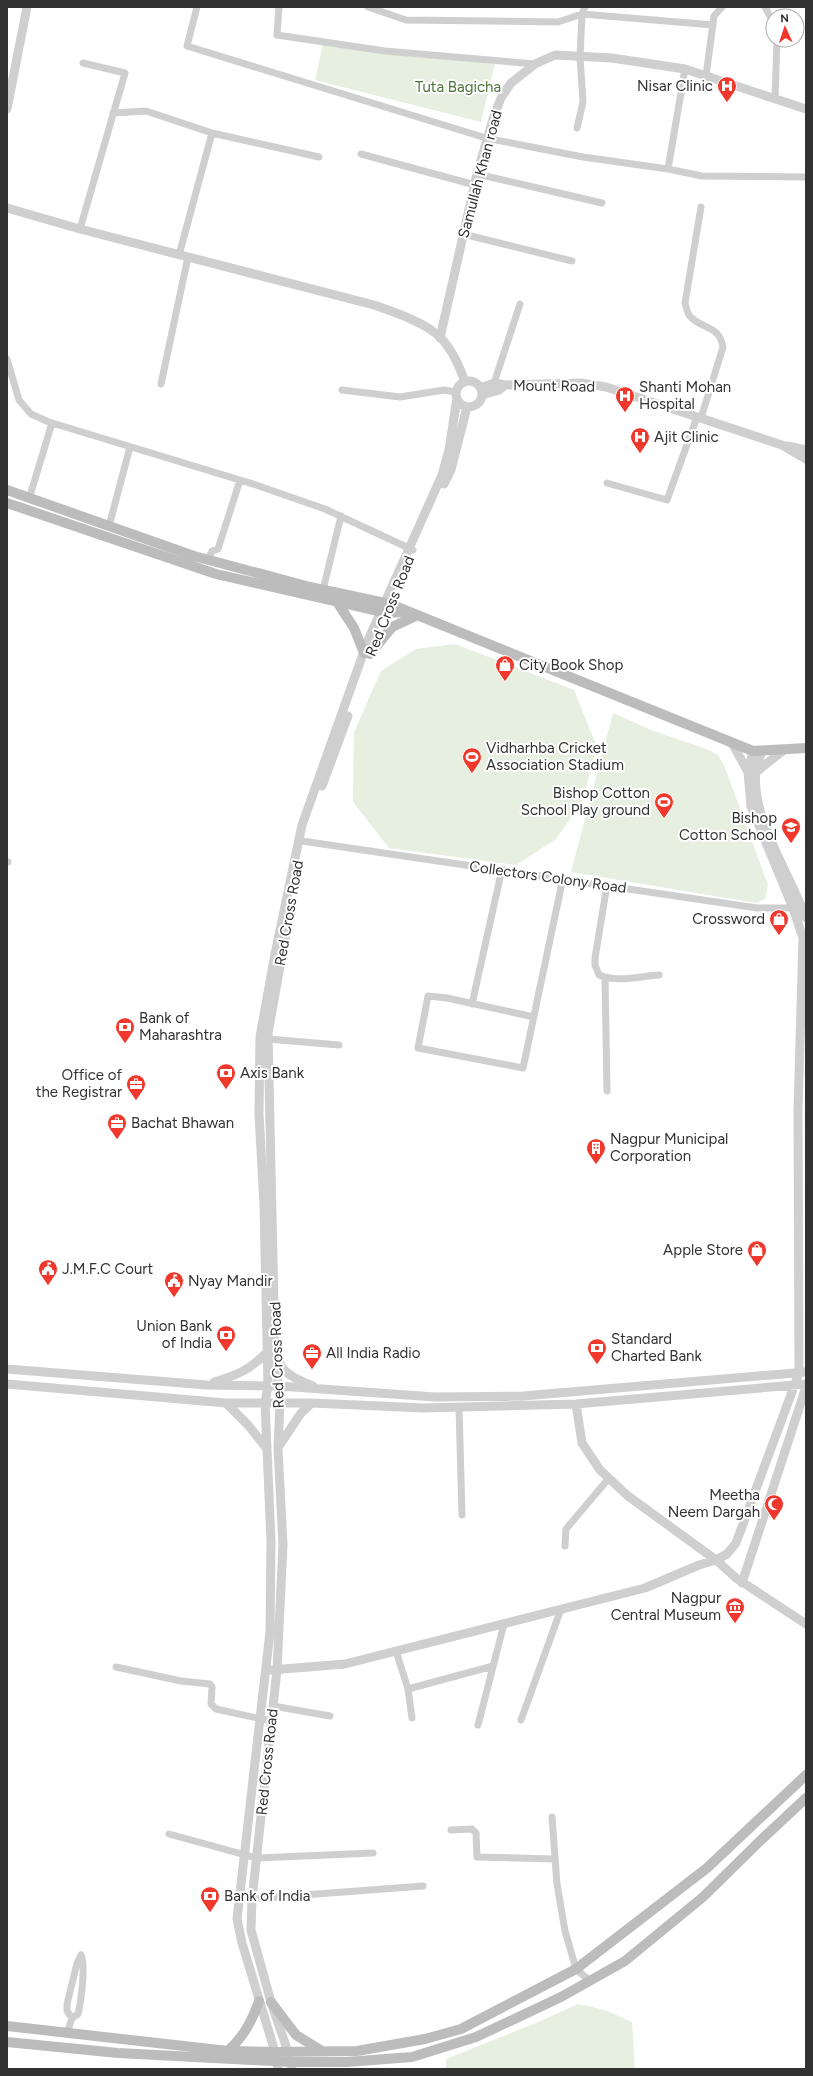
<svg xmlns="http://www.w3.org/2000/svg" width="813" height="2076" viewBox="0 0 813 2076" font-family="Figtree,sans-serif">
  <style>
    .green { fill: #e6efe0 }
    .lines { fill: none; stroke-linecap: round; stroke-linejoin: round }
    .minor { stroke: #cfcfcf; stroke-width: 7 }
    .tertiary { stroke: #cfcfcf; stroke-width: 9 }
    .secondary { stroke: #bcbcbc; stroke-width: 10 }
    .labels { text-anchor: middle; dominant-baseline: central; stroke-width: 4; stroke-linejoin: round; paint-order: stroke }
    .poi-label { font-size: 15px; fill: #323232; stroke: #fff; text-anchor: start }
    .park-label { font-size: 15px; fill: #4e723b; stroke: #fff }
    .street-label { font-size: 15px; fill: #323232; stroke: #fff }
  </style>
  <rect width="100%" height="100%" fill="#fff"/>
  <path class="green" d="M 323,43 L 495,64 L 481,122 L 315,80 Z
    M 455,644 L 574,690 L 597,747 L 582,802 L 556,839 L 516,865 L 389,848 L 353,802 L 354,732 L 381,671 L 416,649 Z
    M 613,713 L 651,730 L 709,750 L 718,755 L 724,765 L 768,885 L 765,899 L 756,903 L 571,872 Z
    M 578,2004 L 605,2010 L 632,2022 L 635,2069 L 446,2069 L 446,2059 L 536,2023 Z"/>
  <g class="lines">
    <path class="minor" d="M 197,7 L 187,46 L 486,138 L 583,157 L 668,169
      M 279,7 L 277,35 L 385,51 L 535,64
      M 368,7 L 406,20 L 558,22 L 582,14 L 580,57 L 583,102 L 577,128
      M 585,7 L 582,14 L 713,25
      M 765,7 L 773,22
      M 685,69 L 668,169 L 702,176 L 806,177
      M 706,76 L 714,16 L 722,7
      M 775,99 L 777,40
      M 113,113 L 146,111 L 212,133
      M 361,154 L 475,185
      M 477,174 L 602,203
      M 701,207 L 685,303 C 686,306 687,312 689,315 C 701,330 719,324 723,347 L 701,418
      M 80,229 L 125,73 L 83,63
      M 463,234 L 572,261
      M 179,255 L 212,133 L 319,157
      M 7,359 L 19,400 L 31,414 L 49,422 L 256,485 L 325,509 L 413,550
      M 494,383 L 520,304
      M 161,384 L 188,257
      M 342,390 L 400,397 L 444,390 L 456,392
      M 607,483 L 667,500 L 697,417
      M 29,499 L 52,423
      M 109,526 L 130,447
      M 208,560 L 212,551 L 218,549 L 240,480
      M 323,590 L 341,516
      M 302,841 L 757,908 L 793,908
      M 7,862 L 8,862
      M 607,885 L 595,958 L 595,965 L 599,975 C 616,983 641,976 659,975
      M 605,978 L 607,1091
      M 472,1004 L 502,869
      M 534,1017 L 447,998 L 428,996 L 418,1048 L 523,1068 L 563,878
      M 268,1039 L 339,1045
      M 459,1407 L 462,1515
      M 565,1546 L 566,1529 L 609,1478
      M 396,1651 L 408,1689 L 412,1718
      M 116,1667 L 181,1681 L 210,1684 L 212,1687 L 211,1704 L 216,1709 L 271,1721
      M 408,1689 L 493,1666
      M 273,1706 L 330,1716
      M 521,1720 L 561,1609
      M 478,1725 L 504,1624
      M 552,1817 L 557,1884 L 565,1931 L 576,1969 L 590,1981
      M 451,1830 L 472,1829 L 476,1833 L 477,1857 L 555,1859
      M 169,1834 L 256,1858 L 373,1853
      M 252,1899 L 423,1886
      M 72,2018 L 67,2011 L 67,2004 L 77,1963 L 81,1955
      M 67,2033 L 72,2018 L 78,2014 C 81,2002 86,1965 81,1955"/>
    <path class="tertiary" d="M 7,109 L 27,7
      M 7,208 L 80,229 L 374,305 C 394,312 427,323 441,338 C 453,351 459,366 465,382
      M 440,338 L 477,174 L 493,119 L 501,98 L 511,83 L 535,64 L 555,55 L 612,58 L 685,69 L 806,109
      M456 394a13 13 0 1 1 26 0a13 13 0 1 1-26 0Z
      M 481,388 L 494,383 L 505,385 L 581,383 L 606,387 L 782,445 L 806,459
      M 482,395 L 499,390 L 505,385
      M 788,446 L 806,450
      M 444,484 L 451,470 L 467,407
      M 732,743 L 748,772
      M 762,751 C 760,757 757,765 756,771 C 750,816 791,876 806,918
      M 756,772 L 784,750
      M 322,786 L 348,716
      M 290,911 L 268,1033 L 275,1351 L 280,1403 L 278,1448 L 283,1545 L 277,1670 L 252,1899 L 251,1930 L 271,2002 L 288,2052 L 292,2069
      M 278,1360 C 284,1375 298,1380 313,1386
      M 7,1369 L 207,1385 L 279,1386 L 435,1397 L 523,1396 L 806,1372
      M 214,1382 C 237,1375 250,1370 267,1352
      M 7,1384 L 226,1403 L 312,1403 L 424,1408 L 576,1404 L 806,1384
      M 226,1403 L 248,1425 L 267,1449
      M 576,1404 L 582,1443 L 600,1470 L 628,1496 L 716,1560 L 736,1578 L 806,1624
      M 279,1446 L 301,1413 L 312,1403
      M 742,1583 L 806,1387
      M 271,1670 L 345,1664 L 645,1588 L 699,1565 L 716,1560 L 727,1554 L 736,1543 L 799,1373 L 798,1110 L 803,938 L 793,908 L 751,806 L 748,772 L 753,751
      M 278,2069 L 275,2052 L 242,1943 L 237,1919 L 270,1632 L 271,1541 L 265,1403 L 268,1386 L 264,1205 L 259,1114 L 260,1037 L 275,954 L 302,825 L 368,640 L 442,475 L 449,450 L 457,398"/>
    <path class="secondary" d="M 7,490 L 194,556 L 310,587 L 390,604 L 753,751 L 806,748
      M 7,503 L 216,574 L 386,613 L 404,612
      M 337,602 L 354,628 L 364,653
      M 370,654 L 392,627 L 416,616
      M 271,2002 L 296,2035 L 322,2051
      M 7,2026 L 228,2051 L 275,2052 L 357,2051 L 425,2039 L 461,2029 L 576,1969 L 707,1868 L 806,1775
      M 7,2042 L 118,2053 L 291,2062 L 347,2062 L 412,2057 L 476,2037 L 561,1997 L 625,1961 L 703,1897 L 761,1840 L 806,1798
      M 228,2051 C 244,2036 252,2021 259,2001"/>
  </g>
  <defs>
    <symbol id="hospital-pin" viewBox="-11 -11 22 30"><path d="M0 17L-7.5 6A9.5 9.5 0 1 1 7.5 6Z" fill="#f1382c" stroke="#fff"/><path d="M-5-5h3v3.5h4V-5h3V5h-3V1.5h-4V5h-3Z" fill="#fff"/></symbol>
    <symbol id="shop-pin" viewBox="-11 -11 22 30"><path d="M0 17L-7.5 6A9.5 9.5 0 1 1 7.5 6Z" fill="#f1382c" stroke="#fff"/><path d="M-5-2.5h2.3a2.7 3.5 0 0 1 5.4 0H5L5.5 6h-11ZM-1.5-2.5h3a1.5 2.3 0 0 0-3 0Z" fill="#fff"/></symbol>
    <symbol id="stadium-pin" viewBox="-11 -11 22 30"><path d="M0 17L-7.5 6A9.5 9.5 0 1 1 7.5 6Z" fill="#f1382c" stroke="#fff"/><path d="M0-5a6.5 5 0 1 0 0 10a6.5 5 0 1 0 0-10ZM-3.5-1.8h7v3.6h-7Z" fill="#fff"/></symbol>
    <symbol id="school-pin" viewBox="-11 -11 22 30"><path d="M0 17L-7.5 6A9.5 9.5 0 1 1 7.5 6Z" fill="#f1382c" stroke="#fff"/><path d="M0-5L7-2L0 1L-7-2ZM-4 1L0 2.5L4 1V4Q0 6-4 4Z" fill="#fff"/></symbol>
    <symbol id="bank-pin" viewBox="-11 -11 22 30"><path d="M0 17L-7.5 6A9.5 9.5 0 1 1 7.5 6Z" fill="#f1382c" stroke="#fff"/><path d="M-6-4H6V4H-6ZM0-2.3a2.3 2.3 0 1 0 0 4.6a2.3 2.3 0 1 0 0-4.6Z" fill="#fff"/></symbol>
    <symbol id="office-pin" viewBox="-11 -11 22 30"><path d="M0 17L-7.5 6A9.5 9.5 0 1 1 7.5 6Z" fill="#f1382c" stroke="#fff"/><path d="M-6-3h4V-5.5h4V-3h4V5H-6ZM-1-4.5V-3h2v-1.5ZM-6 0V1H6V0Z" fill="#fff"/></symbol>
    <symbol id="building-pin" viewBox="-11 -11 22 30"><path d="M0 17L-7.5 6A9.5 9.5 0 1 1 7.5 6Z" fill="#f1382c" stroke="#fff"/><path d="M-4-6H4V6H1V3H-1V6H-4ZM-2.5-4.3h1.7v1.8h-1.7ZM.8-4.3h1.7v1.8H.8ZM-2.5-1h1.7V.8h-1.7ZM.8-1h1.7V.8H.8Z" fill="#fff"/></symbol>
    <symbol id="civic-pin" viewBox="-11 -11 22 30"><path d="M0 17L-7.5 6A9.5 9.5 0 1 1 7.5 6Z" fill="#f1382c" stroke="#fff"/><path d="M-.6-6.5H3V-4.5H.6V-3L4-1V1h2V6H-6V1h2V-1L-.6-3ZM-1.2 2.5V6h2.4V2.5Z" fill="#fff"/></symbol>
    <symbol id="mosque-pin" viewBox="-11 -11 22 30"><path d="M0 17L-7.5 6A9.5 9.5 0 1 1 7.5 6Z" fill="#f1382c" stroke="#fff"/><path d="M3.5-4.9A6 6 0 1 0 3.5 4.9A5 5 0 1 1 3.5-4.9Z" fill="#fff"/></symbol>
    <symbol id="museum-pin" viewBox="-11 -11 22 30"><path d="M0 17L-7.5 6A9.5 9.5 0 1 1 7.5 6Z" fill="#f1382c" stroke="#fff"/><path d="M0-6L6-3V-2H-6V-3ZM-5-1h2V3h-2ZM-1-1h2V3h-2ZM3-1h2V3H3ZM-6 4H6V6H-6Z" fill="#fff"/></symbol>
  </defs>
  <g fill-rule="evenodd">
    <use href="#hospital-pin" x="716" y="75" width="22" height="30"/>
    <use href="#hospital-pin" x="614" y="385" width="22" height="30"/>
    <use href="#hospital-pin" x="629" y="426" width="22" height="30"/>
    <use href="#shop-pin" x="494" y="654" width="22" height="30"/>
    <use href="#stadium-pin" x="461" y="746" width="22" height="30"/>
    <use href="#stadium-pin" x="653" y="791" width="22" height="30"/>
    <use href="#school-pin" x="780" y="816" width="22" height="30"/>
    <use href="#shop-pin" x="768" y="908" width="22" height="30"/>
    <use href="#bank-pin" x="114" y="1016" width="22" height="30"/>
    <use href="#bank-pin" x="215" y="1062" width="22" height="30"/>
    <use href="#office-pin" x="125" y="1073" width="22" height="30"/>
    <use href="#office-pin" x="106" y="1112" width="22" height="30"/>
    <use href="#building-pin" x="585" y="1137" width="22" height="30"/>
    <use href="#shop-pin" x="746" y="1239" width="22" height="30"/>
    <use href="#civic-pin" x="37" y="1258" width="22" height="30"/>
    <use href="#civic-pin" x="163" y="1270" width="22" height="30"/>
    <use href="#bank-pin" x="215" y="1324" width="22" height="30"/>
    <use href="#bank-pin" x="586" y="1337" width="22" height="30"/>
    <use href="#office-pin" x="301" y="1342" width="22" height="30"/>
    <use href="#mosque-pin" x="763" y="1493" width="22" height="30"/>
    <use href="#museum-pin" x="724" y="1596" width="22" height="30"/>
    <use href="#bank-pin" x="199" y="1885" width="22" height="30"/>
  </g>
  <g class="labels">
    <g class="poi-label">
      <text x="713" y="86" text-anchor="end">Nisar Clinic</text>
      <text x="639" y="387">Shanti Mohan<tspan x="639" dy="17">Hospital</tspan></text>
      <text x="654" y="437">Ajit Clinic</text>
      <text x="519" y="665">City Book Shop</text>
      <text x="486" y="748">Vidharhba Cricket<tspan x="486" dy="17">Association Stadium</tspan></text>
      <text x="650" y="793" text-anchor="end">Bishop Cotton<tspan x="650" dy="17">School Play ground</tspan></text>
      <text x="777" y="818" text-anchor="end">Bishop<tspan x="777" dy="17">Cotton School</tspan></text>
      <text x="765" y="919" text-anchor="end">Crossword</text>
      <text x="139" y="1018">Bank of<tspan x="139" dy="17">Maharashtra</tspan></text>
      <text x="240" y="1073">Axis Bank</text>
      <text x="122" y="1075" text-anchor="end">Office of<tspan x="122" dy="17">the Registrar</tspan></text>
      <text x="131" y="1123">Bachat Bhawan</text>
      <text x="610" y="1139">Nagpur Municipal<tspan x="610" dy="17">Corporation</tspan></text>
      <text x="743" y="1250" text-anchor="end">Apple Store</text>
      <text x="62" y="1269">J.M.F.C Court</text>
      <text x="188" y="1281">Nyay Mandir</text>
      <text x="212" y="1326" text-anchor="end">Union Bank<tspan x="212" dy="17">of India</tspan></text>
      <text x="611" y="1339">Standard<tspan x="611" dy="17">Charted Bank</tspan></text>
      <text x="326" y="1353">All India Radio</text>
      <text x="760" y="1495" text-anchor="end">Meetha<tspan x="760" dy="17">Neem Dargah</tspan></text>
      <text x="721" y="1598" text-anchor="end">Nagpur<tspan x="721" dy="17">Central Museum</tspan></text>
      <text x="224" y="1896">Bank of India</text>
    </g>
    <g class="park-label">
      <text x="458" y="87">Tuta Bagicha</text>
    </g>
    <g class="street-label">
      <text transform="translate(480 174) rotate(-75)">Samullah Khan road</text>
      <text transform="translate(554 386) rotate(1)">Mount Road</text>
      <text transform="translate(390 606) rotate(-68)">Red Cross Road</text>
      <text transform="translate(548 877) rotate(8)">Collectors Colony Road</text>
      <text transform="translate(289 913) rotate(-80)">Red Cross Road</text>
      <text transform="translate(277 1355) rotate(-92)">Red Cross Road</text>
      <text transform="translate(267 1762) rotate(-84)">Red Cross Road</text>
    </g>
  </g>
  <rect width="813" height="2076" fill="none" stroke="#323232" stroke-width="16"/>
  <g transform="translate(785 28) rotate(357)"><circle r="19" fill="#ffffff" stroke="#adadad"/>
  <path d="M0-3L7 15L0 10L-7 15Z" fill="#f1382c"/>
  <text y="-6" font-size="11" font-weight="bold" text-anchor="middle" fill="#323232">N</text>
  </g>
</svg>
